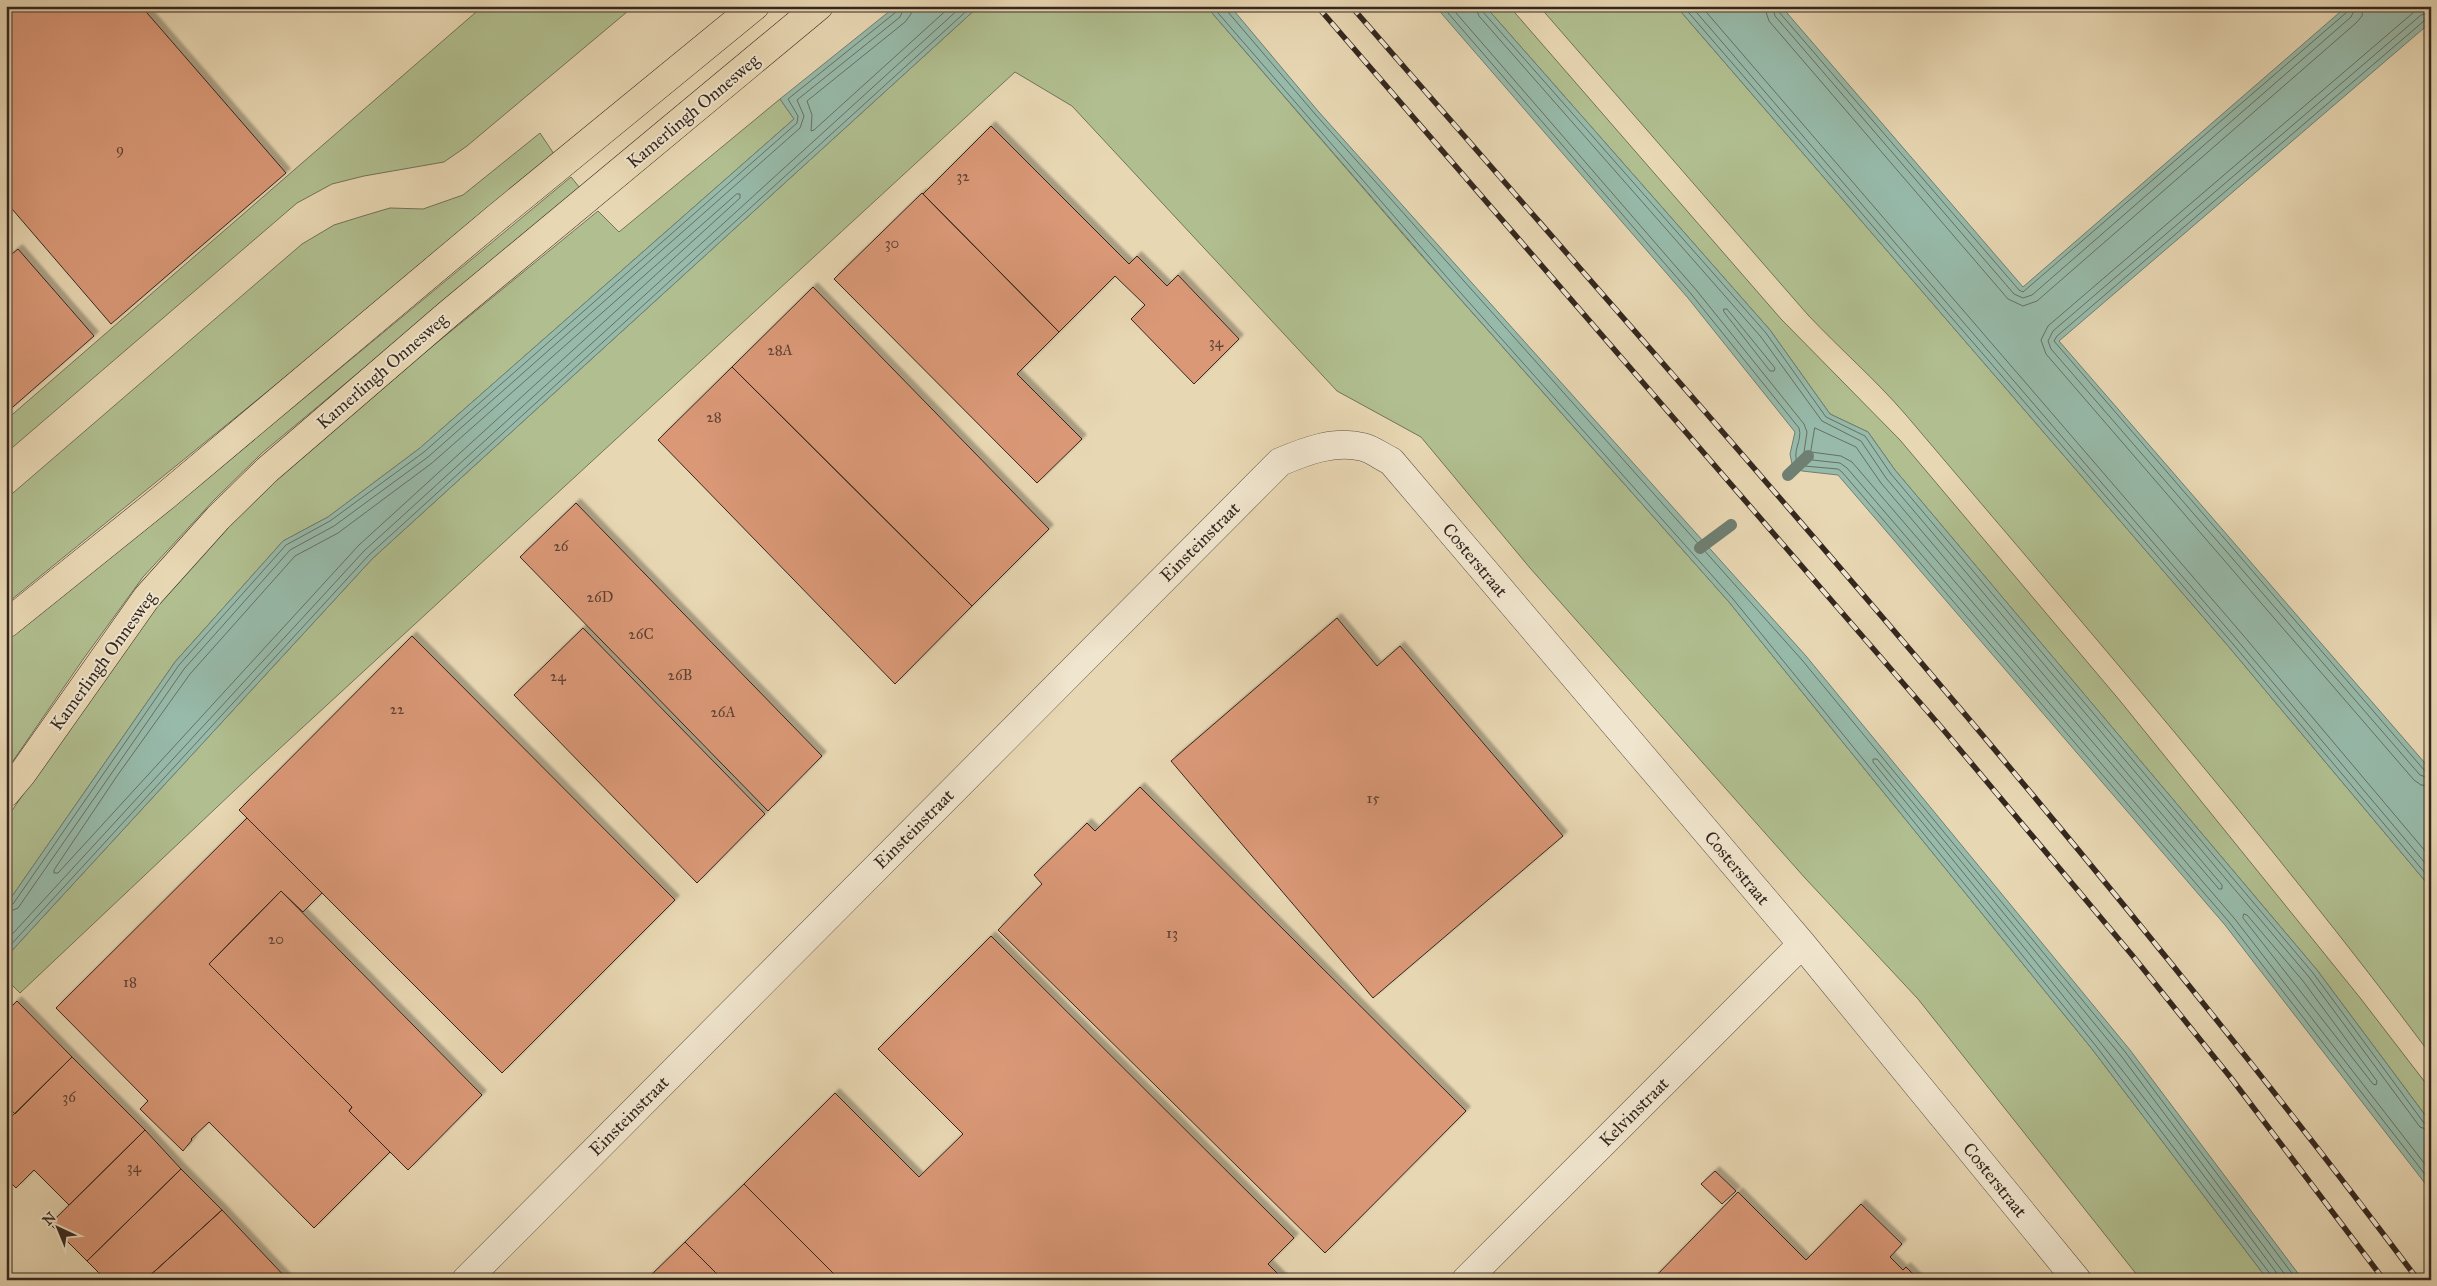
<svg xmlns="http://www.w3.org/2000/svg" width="2437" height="1286" viewBox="0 0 2437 1286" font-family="'IM FELL Great Primer',serif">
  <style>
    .green { fill: #b1bf90; stroke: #727358 }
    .water { fill: #97baaa; stroke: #6f7f72 }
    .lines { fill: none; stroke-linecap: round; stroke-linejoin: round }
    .shore { stroke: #667064; stroke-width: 1 }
    .stream { stroke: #6f7f72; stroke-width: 12 }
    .building { fill: #da9877; stroke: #34271f; filter: url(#shadow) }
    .minor-casing { stroke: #615344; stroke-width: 29 }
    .major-casing { stroke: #34271f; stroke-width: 29 }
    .minor { stroke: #f0e5ce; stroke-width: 28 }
    .major { stroke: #e8d7b3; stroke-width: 28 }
    .rail-casing { stroke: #34271f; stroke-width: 5.5 }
    .rail { stroke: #f0e5ce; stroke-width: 4; stroke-dasharray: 11; stroke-linecap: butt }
    .labels { text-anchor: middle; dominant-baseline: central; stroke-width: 4; stroke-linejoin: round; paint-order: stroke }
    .number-label { font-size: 15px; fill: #5e4335 }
    .street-label { font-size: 18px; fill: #34271f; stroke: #f0e5ce }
  </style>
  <defs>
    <filter id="shadow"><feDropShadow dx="4.5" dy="-4.5" stdDeviation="1" flood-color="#0004"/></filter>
  </defs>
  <rect width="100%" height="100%" fill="#e8d7b3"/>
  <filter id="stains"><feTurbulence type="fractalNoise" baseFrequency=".004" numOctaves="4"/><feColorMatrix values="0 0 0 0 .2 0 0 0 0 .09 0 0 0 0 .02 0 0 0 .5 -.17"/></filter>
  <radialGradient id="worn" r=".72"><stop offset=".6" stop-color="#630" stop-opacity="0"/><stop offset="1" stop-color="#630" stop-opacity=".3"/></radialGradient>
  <path class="green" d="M 483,6 L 634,6 L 467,146 L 444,162 L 364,176 L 332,184 L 297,203 L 6,453 L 6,420 Z
    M 979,6 L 1206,6 L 1414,247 L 1729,602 L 2092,1049 L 2268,1280 L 2141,1280 L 1918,999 L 1805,878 L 1530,568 L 1421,437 L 1337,391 L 1072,106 L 1015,72 L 252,774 L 20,993 L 6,979 L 6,957 L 372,559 Z
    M 1485,6 L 1509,6 L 1781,319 L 1900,440 L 2121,702 L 2361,999 L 2431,1090 L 2431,1123 L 2317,970 L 1895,470 L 1868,432 L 1830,414 L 1770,330 Z
    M 1539,6 L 1676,6 L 2229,647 L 2431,888 L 2431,1055 C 2266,834 2084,625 1906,415 C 1875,379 1840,349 1808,315 Z
    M 780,99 L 794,119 L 420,448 L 328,517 L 283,541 L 175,662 L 6,905 L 6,819 L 105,677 L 184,570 L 266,489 L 423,354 L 598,211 L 619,232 Z
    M 540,133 L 556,157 L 6,604 L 6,499 L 302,244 L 334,225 L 363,216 L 390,208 L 423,209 L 463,195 Z
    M 571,177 L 580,188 L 262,453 L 213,501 L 143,577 L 84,658 L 6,771 L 6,640 L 192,491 Z"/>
  <path class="water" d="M 896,6 L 979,6 L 372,559 L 6,957 L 6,905 L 175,662 L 283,541 L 328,517 L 420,448 L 794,119 L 780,99 Z
    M 1206,6 L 1230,6 L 1318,111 L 1806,656 L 2130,1050 L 2303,1280 L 2268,1280 L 2092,1049 L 1729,602 L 1448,285 Z
    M 1435,6 L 1485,6 L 1770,330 L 1830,414 L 1868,432 L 1895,470 L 2317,970 L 2431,1123 L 2431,1191 L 2225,925 L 1838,475 L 1802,471 L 1792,464 L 1790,454 L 1795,432 L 1688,298 Z
    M 1676,6 L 1781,6 L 2023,287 L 2347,6 L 2431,6 L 2431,22 L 2059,341 L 2431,770 L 2431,888 L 2229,647 Z"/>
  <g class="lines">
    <path class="shore" d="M 912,6 L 911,14 L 905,22 L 807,101 L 812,115 L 811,131 L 814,130 L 951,6
      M 1212,6 L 1451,282 L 1733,599 L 2096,1046 L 2271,1275 L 2272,1280
      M 1226,6 L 1228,12 L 1315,114 L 1802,660 L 2126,1053 L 2297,1280
      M 1442,6 L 1692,295 L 1799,428 C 1803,440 1791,452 1798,464 L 1804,466 L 1838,469 L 1842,472 L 2229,922 L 2431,1182
      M 1450,6 L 1697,291 L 1804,424 L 1807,432 L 1803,459 L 1840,463 L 1847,468 L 2234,918 L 2431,1172
      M 1475,6 L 1479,16 L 1761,337 L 1822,421 L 1861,441 L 1886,478 L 2309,977 L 2420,1127 L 2431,1131
      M 1482,6 L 1483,12 L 1766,333 L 1826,417 L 1865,436 L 1891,474 L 2313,973 L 2424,1123 L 2431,1125
      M 1683,6 L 2233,644 L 2431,880
      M 1691,6 L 2237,640 L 2431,870
      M 1701,6 L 2243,635 L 2431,858
      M 1764,6 L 1769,21 L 2008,299 L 2023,306 L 2037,301 L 2356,23 L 2362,16 L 2363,6
      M 1772,6 L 1775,16 L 2014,294 L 2023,298 L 2032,295 L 2351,17 L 2356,6
      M 1778,6 L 1779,12 L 2019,290 L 2023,292 L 2347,12 L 2349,6
      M 2421,6 L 2048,326 L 2041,340 L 2046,354 L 2414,780 L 2421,785 L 2431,786
      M 2431,12 L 2421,15 L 2053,331 L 2048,341 L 2051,349 L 2420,775 L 2431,779
      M 2431,18 L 2425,20 L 2057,336 L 2054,341 L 2425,771 L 2431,773
      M 737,194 L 740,194 L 740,198 L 359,545 L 58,873 L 54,873 L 54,870 L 117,776 L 190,674 L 295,556 L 338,533 L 432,463 Z
      M 1724,309 L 1727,309 L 1775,368 L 1774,371 L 1770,371 L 1724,312 Z
      M 1815,428 L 1856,447 L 1881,483 L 2222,885 L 2222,889 L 2219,889 L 1852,462 L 1841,456 L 1811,452 Z
      M 6,907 L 13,904 L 179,665 L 286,545 L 330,521 L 424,452 L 797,123 L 798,116 L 788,99 L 896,12 L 898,6
      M 6,913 L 18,908 L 184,669 L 290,550 L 334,526 L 428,457 L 800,128 L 804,116 L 797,100 L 900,17 L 905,6
      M 2244,914 L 2247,915 L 2303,981 L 2377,1081 L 2376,1085 L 2373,1084 L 2243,918 Z
      M 6,941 L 364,551 L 962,6
      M 6,950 L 369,555 L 972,6
      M 2278,1280 L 2276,1272 C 2148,1097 2010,930 1873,762 L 1873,759 L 1877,759 L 2122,1057 L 2289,1280"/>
    <path class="stream" d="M 1788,475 L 1808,456
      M 1700,548 L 1731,525"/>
  </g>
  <path class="building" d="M 6,6 L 141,6 L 286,173 L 111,324 L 6,202 Z
    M 991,126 L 1129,264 L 1137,256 L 1167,286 L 1178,275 L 1239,339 L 1194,384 L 1131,319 L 1145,305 L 1115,276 L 1059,332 L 923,194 Z
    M 922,193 L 1059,332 L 1017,374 L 1082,439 L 1037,483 L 834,279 Z
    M 18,249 L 94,336 L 6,413 L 6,259 Z
    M 813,287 L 1049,529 L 972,606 L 732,367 Z
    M 732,367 L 972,606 L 895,684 L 658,440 Z
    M 576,503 L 822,756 L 768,811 L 520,557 Z
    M 1337,618 L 1377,666 L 1400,646 L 1563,836 L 1373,998 L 1171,761 Z
    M 583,628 L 765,814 L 697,883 L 514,695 Z
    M 412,636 L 675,900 L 502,1073 L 239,810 Z
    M 1140,787 L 1466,1111 L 1325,1253 L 998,930 L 1042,884 L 1034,875 L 1087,823 L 1095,831 Z
    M 247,818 L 322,893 L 303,912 L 281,891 L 209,964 L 352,1107 L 349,1111 L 390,1152 L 314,1228 L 209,1122 L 191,1139 L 192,1140 L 183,1151 L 140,1109 L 148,1101 L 56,1008 Z
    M 281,891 L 482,1095 L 408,1170 L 349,1111 L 352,1107 L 209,964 Z
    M 991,936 L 1294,1238 L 1268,1264 L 1284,1280 L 840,1280 L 744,1184 L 835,1093 L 919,1177 L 963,1134 L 878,1049 Z
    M 17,1001 L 72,1057 L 15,1114 L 6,1105 L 6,1012 Z
    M 72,1057 L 145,1130 L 69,1205 L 34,1170 L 16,1188 L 6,1178 L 6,1122 Z
    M 145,1130 L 181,1169 L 87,1261 L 50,1224 Z
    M 181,1169 L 222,1210 L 145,1280 L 106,1280 L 87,1261 Z
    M 1715,1171 L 1736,1191 L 1722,1204 L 1701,1184 Z
    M 744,1184 L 840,1280 L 723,1280 L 685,1242 Z
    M 1738,1192 L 1806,1260 L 1861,1204 L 1902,1244 L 1890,1257 L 1903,1270 L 1906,1267 L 1919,1280 L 1652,1280 Z
    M 222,1210 L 288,1280 L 145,1280 Z
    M 685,1242 L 723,1280 L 646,1280 Z"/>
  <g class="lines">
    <defs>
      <path id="minor" d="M 466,1280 L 1280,462 C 1306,451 1334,440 1363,447 C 1372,449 1382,457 1391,461 L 1802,944 L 2077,1280
        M 1466,1280 L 1802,944"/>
      <path id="major" d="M 6,624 L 164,497 L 495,219 L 755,6
        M 6,793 L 22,774 L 147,597 L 218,518 L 267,470 L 447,315 L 819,6"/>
    </defs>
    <use href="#minor" class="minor-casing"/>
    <use href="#major" class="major-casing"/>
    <use href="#minor" class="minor"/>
    <use href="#major" class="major"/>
    <defs>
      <path id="rail" d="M 1317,6 L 1941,727 L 2132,955 L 2231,1078 L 2384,1280
        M 1351,6 C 1714,424 2086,836 2418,1280"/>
    </defs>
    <use href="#rail" class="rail-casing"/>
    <use href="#rail" class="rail"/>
  </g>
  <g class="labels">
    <g class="number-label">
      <text x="120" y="149">9</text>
      <text x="963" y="176">32</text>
      <text x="892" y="243">30</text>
      <text x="1216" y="342">34</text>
      <text x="780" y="350">28A</text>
      <text x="714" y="417">28</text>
      <text x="561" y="546">26</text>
      <text x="600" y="597">26D</text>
      <text x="641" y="634">26C</text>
      <text x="680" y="675">26B</text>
      <text x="558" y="676">24</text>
      <text x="397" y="709">22</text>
      <text x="723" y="712">26A</text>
      <text x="1373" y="798">15</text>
      <text x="1172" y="933">13</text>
      <text x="276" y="939">20</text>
      <text x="130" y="982">18</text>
      <text x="69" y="1097">36</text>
      <text x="134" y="1167">34</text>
    </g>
    <g class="street-label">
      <text transform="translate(693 111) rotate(-40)">Kamerlingh Onnesweg</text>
      <text transform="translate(382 371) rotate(-41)">Kamerlingh Onnesweg</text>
      <text transform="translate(1200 542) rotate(-45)">Einsteinstraat</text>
      <text transform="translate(1475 560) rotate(50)">Costerstraat</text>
      <text transform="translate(103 661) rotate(-54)">Kamerlingh Onnesweg</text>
      <text transform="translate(914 829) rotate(-45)">Einsteinstraat</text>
      <text transform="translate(1737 868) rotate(50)">Costerstraat</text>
      <text transform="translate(1634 1112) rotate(-45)">Kelvinstraat</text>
      <text transform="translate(629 1116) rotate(-45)">Einsteinstraat</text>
      <text transform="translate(1995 1180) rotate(51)">Costerstraat</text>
    </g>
  </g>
  <rect width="2437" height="1286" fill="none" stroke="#e8d7b3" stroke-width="25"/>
  <rect x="8" y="8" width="2422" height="1271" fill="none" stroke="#34271f" stroke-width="2.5"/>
  <rect x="12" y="12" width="2412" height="1261" fill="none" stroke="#34271f"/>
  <g transform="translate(58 1228) rotate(316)" stroke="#f0e5ce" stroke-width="4" paint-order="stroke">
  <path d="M0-4L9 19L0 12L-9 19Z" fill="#34271f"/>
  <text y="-8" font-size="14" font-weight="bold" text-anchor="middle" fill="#34271f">N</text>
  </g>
  <rect width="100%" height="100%" filter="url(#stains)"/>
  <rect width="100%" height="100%" fill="url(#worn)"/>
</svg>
